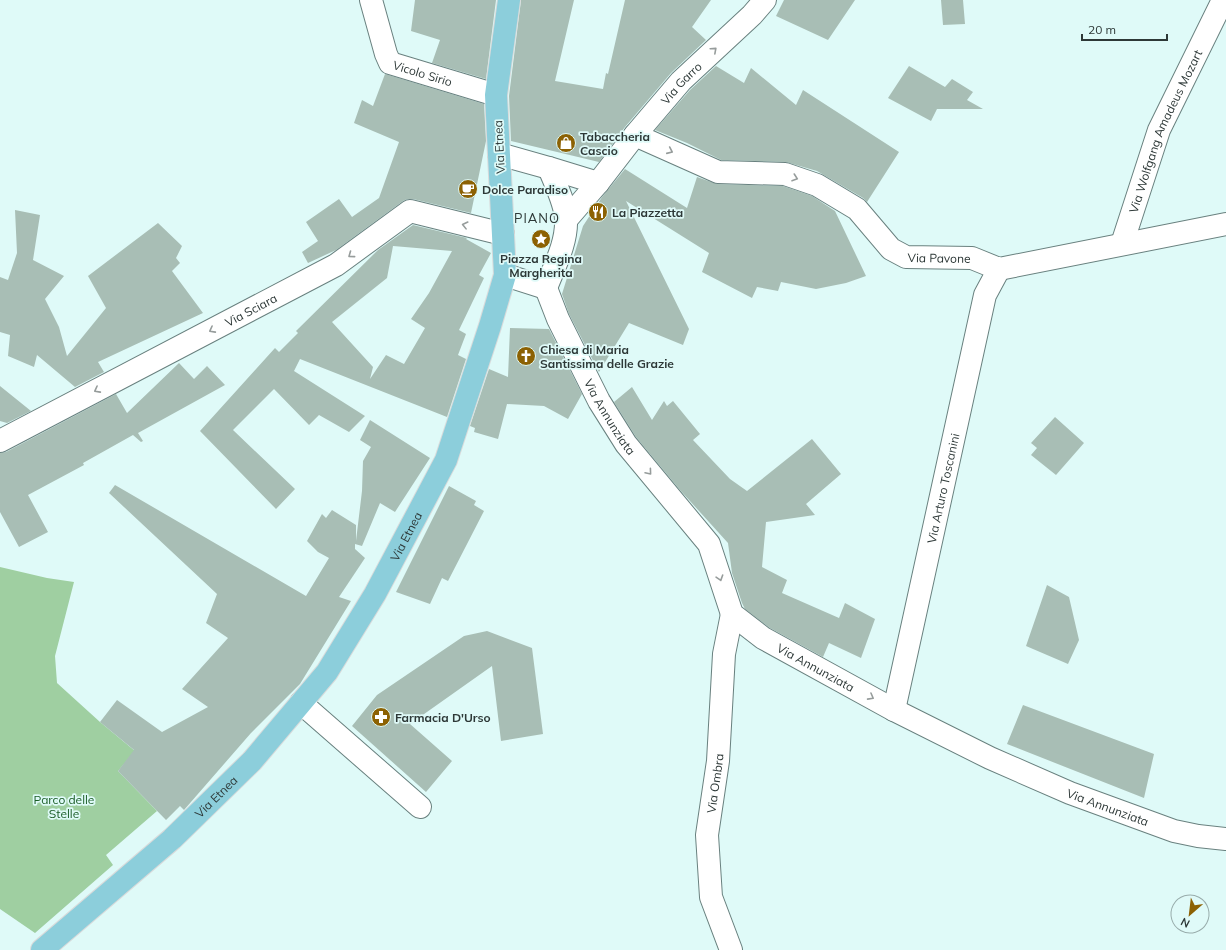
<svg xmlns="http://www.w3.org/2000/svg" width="1226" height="950" viewBox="0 0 1226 950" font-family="Mulish,sans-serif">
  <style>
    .green { fill: #9fcfa1 }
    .building { fill: #a8beb5; fill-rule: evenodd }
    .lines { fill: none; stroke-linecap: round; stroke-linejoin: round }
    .minor-casing { stroke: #69817f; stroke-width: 24 }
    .major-casing { stroke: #d9dbdb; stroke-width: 24 }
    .minor { stroke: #fff; stroke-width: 22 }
    .major { stroke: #8ccedb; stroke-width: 22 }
    .oneway { stroke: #969c9b }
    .labels { text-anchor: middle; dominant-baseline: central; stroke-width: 3.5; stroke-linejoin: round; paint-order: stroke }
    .street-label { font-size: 12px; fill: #2d3837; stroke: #dffaf8 }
    .poi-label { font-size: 12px; font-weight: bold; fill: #2d3837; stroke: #dffaf8; text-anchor: start }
    .park-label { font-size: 12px; fill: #1a5d26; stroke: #dffaf8 }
    .neighbourhood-label { font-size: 13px; letter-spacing: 1px; fill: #2d3837; stroke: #dffaf8 }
  </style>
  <rect width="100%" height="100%" fill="#dffaf8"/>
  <path class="green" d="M 0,567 L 47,578 L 74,582 L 55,656 L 57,683 L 100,722 L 135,751 L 118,771 L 157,811 L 106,855 L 113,865 L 35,933 L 0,909 Z"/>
  <path class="building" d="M 415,0 L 496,0 L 486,79 L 432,63 L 440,40 L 411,31 Z
    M 521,0 L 574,0 L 555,81 L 603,89 L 606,73 L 608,74 L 625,0 L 711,0 L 692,27 L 706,40 L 671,73 L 625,127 L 599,162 L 511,141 L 509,96 Z
    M 784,0 L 855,0 L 828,40 L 776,16 Z
    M 941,0 L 963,0 L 965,24 L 943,25 Z
    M 716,66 L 744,83 L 751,68 L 796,105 L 803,90 L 899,152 L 867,202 L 863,198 L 817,171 L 786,162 L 721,160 L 687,143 L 655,130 L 690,90 Z
    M 909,66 L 945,87 L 952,79 L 973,92 L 967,100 L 983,109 L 937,109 L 931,121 L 888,98 Z
    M 385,74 L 484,104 L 486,141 L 471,213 L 413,199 L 407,199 L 403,201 L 336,250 L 308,263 L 302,252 L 318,241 L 306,222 L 339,199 L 352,217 L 379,198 L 399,142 L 354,123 L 362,100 L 373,106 Z
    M 625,169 L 687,208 L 697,177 L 717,184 L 783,186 L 812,196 L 835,211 L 866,276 L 846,283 L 816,289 L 781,282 L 778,291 L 757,287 L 752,298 L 702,272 L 709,253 L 626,201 L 689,329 L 683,345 L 629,323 L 599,372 L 569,314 L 562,294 L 583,226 L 602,197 Z
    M 15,210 L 40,215 L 33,260 L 64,276 L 45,299 L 59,327 L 67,356 L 106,308 L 88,276 L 158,223 L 182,246 L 176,258 L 180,263 L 172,271 L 203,313 L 98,362 L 104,372 L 75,387 L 37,355 L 34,367 L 8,356 L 10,335 L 0,332 L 0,277 L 8,280 L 17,253 Z
    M 413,225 L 467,238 L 466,239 L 491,253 L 479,275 L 484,278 L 459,330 L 466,334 L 458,355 L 466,359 L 447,417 L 300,359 L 294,371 L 365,416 L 349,432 L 319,415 L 309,425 L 274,389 L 233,430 L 295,489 L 276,509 L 200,431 L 275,348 L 279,352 L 298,333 L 296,331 L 378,250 ZM 393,246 L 452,251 L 429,293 L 411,319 L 425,328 L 404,364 L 386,355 L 370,379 L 373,367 L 332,322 L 387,278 Z
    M 510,328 L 549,329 L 582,394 L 568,419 L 544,406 L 507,404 L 498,439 L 474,432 L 475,428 L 470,426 L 489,369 L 508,377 Z
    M 179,363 L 194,379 L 207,366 L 225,385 L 138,433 L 143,441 L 141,442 L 133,435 L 83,463 L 84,465 L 28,495 L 48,532 L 19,547 L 0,512 L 0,453 L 6,452 L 116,394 L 127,413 Z
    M 0,386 L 31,411 L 7,423 L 0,421 Z
    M 632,387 L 652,420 L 664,401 L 667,406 L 673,401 L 700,434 L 693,440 L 730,479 L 747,491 L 812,439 L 841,474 L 806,504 L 815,515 L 766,522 L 762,567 L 787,580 L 782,593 L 839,618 L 845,603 L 875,619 L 861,658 L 829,643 L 823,657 L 770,628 L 745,609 L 742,603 L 732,573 L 728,543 L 680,490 L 636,437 L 614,402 Z
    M 1055,417 L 1084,443 L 1056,475 L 1031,455 L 1037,448 L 1031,443 Z
    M 370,420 L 430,458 L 395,512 L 380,503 L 362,546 L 355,544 L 355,549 L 365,558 L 339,597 L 351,601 L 300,684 L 251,733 L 184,810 L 180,806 L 166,820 L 118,771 L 134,750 L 100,722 L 117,700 L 162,732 L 208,707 L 182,689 L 228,638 L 206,623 L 217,594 L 109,493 L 115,485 L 306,596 L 329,558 L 318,552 L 307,541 L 322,514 L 326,518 L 332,510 L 356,525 L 356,541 L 362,491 L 363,461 L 371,447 L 360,440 Z
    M 449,486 L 476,501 L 474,505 L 484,511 L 448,581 L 442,578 L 430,604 L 396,592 Z
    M 1047,585 L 1069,597 L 1079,640 L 1068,664 L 1026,646 Z
    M 487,631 L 532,648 L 543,734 L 501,741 L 492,666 L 410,724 L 452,761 L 426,792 L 352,726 L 377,695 L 464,636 Z
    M 1023,705 L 1154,754 L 1144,798 L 1007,744 Z"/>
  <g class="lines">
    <defs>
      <g id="minor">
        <path id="s1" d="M 371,0 L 386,54 L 390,63 L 496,95"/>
        <path id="s2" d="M 635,135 L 718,172 L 785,174 L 817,185 L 857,209 L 891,249 L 906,257 L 972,258 L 999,269 L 1226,224"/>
        <path d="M 499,154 L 549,168 L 598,183"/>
        <path id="s3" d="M 566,220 L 598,183 L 635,135 L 681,81 L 752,15 L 765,0"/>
        <path id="s4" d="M 1122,244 L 1159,130 L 1223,0"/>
        <path d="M 505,275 L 546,288 C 554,267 567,243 566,220 C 566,205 555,183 549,168"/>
        <path id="s5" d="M 546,288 L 558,319 L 599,401 L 626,444 L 709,544 L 732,614 L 763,638 L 894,710 L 990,758 L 1070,793 L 1174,831 L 1198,836 L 1226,839"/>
        <path id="s6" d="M 0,441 L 336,265 L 410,211 L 503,234"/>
        <path d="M 301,703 L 420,807"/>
        <path id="s7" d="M 894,710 L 985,295 L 999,269"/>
        <path id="s8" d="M 731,950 L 711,897 L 707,835 L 718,761 L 724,654 L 732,614"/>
      </g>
      <g id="major">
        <path id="s9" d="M 42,950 L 172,839 L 252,761 L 327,672 L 375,594 L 446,460 L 490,326 L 505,275 L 496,95 L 509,0"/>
      </g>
    </defs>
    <use href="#minor" class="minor-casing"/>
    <use href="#major" class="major-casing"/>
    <use href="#minor" class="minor"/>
    <use href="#major" class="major"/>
  </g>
  <defs><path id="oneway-chevron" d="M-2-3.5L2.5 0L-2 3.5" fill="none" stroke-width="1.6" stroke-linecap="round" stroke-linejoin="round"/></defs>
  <g class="oneway">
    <use href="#oneway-chevron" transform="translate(714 50) rotate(-42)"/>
    <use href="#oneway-chevron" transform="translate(670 151) rotate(24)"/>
    <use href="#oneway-chevron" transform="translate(795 178) rotate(19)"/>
    <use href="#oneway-chevron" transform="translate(465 225) rotate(-166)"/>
    <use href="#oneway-chevron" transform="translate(351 255) rotate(144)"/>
    <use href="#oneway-chevron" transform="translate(212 330) rotate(152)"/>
    <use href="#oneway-chevron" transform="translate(97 390) rotate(152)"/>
    <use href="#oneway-chevron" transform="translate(649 472) rotate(50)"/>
    <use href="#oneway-chevron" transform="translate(720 578) rotate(72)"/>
    <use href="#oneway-chevron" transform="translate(871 697) rotate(29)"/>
  </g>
  <defs>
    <symbol id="shop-disc" viewBox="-11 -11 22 22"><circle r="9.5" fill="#8c6103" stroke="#dffaf8"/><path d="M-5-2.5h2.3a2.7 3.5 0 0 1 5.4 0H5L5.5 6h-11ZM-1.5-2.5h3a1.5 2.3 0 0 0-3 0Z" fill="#fff"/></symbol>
    <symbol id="cafe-disc" viewBox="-11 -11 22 22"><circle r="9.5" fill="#8c6103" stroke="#dffaf8"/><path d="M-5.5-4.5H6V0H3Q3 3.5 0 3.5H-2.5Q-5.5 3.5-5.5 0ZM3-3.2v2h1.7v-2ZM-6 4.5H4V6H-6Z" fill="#fff"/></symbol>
    <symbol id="restaurant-disc" viewBox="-11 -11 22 22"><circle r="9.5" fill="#8c6103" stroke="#dffaf8"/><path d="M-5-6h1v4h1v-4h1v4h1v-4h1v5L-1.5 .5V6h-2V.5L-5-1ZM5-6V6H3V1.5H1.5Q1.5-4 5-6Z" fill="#fff"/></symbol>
    <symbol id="sight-disc" viewBox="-11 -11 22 22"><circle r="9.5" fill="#8c6103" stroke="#dffaf8"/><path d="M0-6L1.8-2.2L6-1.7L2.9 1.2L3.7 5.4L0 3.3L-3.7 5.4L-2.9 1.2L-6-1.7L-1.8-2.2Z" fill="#fff"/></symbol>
    <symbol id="church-disc" viewBox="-11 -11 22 22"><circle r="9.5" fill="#8c6103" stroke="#dffaf8"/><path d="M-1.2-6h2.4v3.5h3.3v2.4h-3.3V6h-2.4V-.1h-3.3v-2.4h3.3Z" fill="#fff"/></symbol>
    <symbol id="pharmacy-disc" viewBox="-11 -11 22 22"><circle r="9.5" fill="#8c6103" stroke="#dffaf8"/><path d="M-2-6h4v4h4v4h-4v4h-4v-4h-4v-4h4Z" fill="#fff"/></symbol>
  </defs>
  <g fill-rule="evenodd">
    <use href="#shop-disc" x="555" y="132" width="22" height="22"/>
    <use href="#cafe-disc" x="457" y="178" width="22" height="22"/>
    <use href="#restaurant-disc" x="587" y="201" width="22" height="22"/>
    <use href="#sight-disc" x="530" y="228" width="22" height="22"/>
    <use href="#church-disc" x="515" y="345" width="22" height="22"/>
    <use href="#pharmacy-disc" x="370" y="706" width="22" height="22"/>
  </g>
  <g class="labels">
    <g class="street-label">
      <text stroke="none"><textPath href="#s1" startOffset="100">Vicolo Sirio</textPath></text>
      <text stroke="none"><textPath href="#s3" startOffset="179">Via Garro</textPath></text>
      <text stroke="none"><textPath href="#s4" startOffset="121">Via Wolfgang Amadeus Mozart</textPath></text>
      <text transform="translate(499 147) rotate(-93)">Via Etnea</text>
      <text stroke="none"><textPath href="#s2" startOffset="341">Via Pavone</textPath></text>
      <text stroke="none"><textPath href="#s6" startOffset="283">Via Sciara</textPath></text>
      <text stroke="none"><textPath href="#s5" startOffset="144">Via Annunziata</textPath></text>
      <text stroke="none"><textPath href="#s7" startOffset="227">Via Arturo Toscanini</textPath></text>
      <text stroke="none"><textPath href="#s9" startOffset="556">Via Etnea</textPath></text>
      <text stroke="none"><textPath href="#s5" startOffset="479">Via Annunziata</textPath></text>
      <text stroke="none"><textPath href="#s8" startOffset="171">Via Ombra</textPath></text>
      <text stroke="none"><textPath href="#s9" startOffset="232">Via Etnea</textPath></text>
      <text stroke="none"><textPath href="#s5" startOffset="803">Via Annunziata</textPath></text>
    </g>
    <g class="poi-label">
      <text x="580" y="136">Tabaccheria<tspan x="580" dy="14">Cascio</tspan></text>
      <text x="482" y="189">Dolce Paradiso</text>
      <text x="612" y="212">La Piazzetta</text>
      <text x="541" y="258" text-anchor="middle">Piazza Regina<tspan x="541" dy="14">Margherita</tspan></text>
      <text x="540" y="349">Chiesa di Maria<tspan x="540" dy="14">Santissima delle Grazie</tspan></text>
      <text x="395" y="717">Farmacia D'Urso</text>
    </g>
    <g class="park-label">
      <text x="64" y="799">Parco delle<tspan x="64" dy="14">Stelle</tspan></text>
    </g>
    <g class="neighbourhood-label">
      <text x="537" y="218">PIANO</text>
    </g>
  </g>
  <g transform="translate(1190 914) rotate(208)"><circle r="19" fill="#dffaf8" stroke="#98acab"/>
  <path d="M0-3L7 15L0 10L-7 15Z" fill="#8c6103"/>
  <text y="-6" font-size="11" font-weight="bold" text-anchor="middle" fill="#2d3837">N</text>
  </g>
  <path d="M1082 34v6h85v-6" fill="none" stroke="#2d3837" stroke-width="2"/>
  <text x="1088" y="34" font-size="12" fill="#2d3837" stroke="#dffaf8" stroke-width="3" paint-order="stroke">20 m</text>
</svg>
